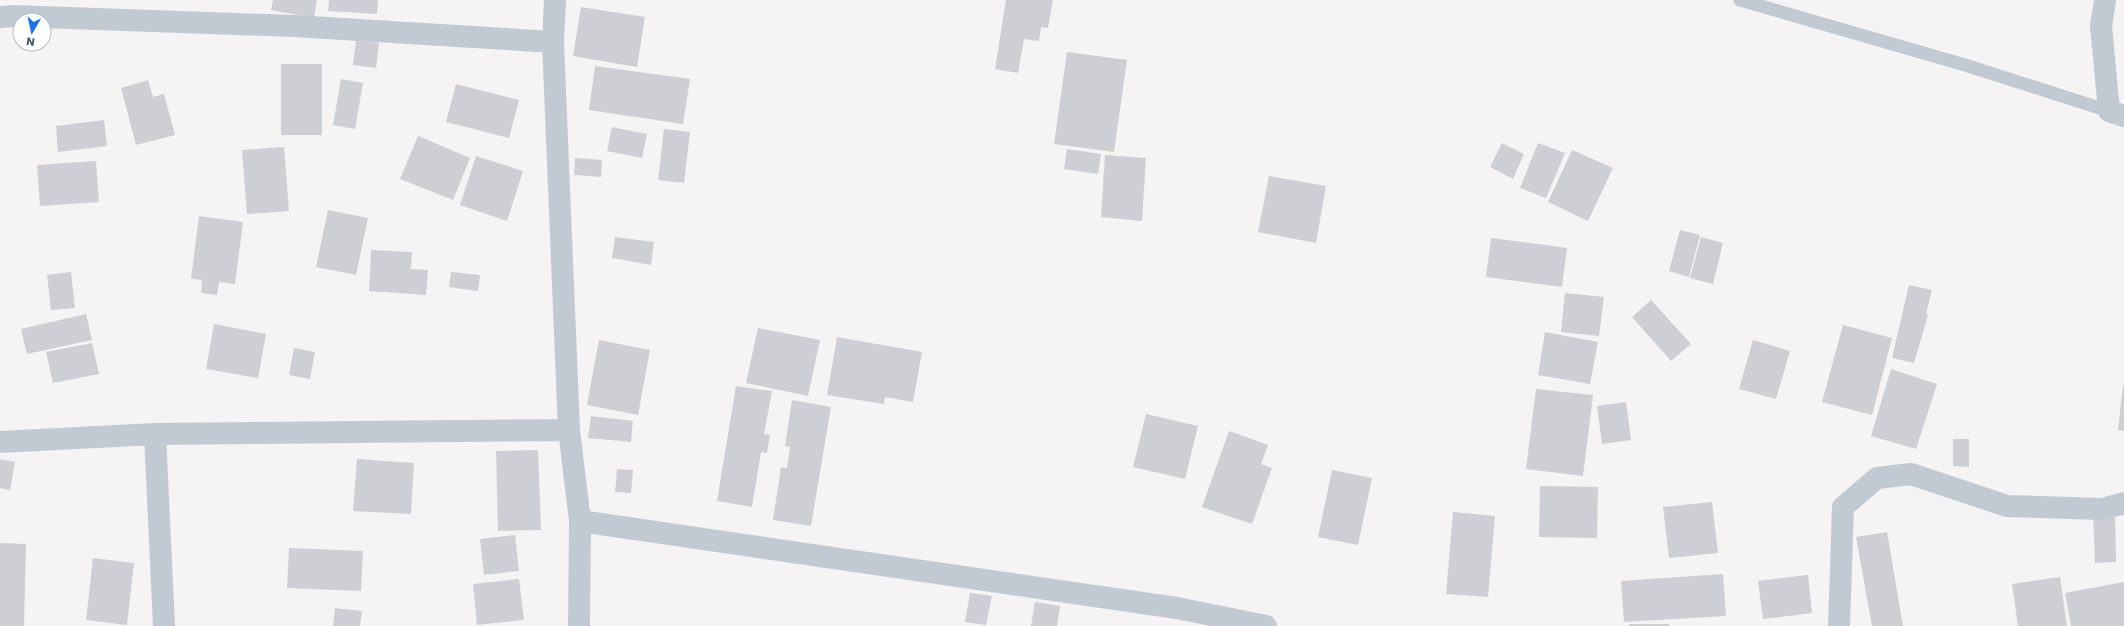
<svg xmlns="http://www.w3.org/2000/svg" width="2124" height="626" viewBox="0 0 2124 626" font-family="Poppins,sans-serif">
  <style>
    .building { fill: #cdcfd5 }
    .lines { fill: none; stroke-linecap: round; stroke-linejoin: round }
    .lane { stroke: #c1cad2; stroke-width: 13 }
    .street { stroke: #c1cad2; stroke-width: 22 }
  </style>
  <rect width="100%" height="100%" fill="#f5f3f3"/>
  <path class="building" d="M 273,0 L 317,0 L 314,18 L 271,10 Z
    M 329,0 L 378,0 L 377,14 L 328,11 Z
    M 1006,0 L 1053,0 L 1048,28 L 1041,27 L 1039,41 L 1024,39 L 1018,73 L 995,69 Z
    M 581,7 L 645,17 L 637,67 L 573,56 Z
    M 356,40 L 379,43 L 376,68 L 353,65 Z
    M 1067,52 L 1127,60 L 1114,152 L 1054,144 Z
    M 281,64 L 322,64 L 322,135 L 281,135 Z
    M 595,66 L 690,79 L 683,124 L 589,110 Z
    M 341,79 L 363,83 L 355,129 L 333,125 Z
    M 148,80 L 153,97 L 164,94 L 175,135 L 136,145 L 121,88 Z
    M 456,84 L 519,100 L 509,138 L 446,122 Z
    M 104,120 L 107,146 L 58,152 L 56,126 Z
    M 612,127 L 647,134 L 642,158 L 607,151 Z
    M 664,129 L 690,132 L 684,183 L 658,180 Z
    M 418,136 L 470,158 L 453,200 L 400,179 Z
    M 1502,143 L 1524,154 L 1513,179 L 1490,167 Z
    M 1538,143 L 1565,153 L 1546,198 L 1520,188 Z
    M 284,147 L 289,211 L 247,214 L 242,150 Z
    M 1067,149 L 1101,154 L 1098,174 L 1064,169 Z
    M 1572,150 L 1613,168 L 1588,221 L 1548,202 Z
    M 1105,155 L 1146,158 L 1142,221 L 1101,217 Z
    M 476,156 L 523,171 L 507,221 L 460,205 Z
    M 575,158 L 602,160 L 601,177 L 574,175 Z
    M 96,161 L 99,202 L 40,206 L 37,165 Z
    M 1269,176 L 1326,186 L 1316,243 L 1258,232 Z
    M 328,210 L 368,218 L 356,275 L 316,267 Z
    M 199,216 L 243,222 L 235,284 L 219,282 L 217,295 L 201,293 L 202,280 L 191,279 Z
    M 1680,230 L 1700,235 L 1689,277 L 1669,271 Z
    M 615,237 L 654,242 L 651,265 L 612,258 Z
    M 1701,237 L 1723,243 L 1713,284 L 1690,278 Z
    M 1491,238 L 1567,248 L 1562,287 L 1486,277 Z
    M 371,250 L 412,252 L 411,269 L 428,270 L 426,295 L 369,291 Z
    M 71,272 L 75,308 L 51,310 L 47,275 Z
    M 451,272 L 480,275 L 478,291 L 449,287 Z
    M 1909,285 L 1932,290 L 1926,314 L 1928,315 L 1914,363 L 1892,358 Z
    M 1565,293 L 1604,297 L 1599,336 L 1561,332 Z
    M 1651,300 L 1691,344 L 1671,361 L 1632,317 Z
    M 86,314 L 92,340 L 27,354 L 21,329 Z
    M 214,324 L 266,334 L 258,378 L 206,369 Z
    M 1843,325 L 1892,338 L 1872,415 L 1822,402 Z
    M 758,328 L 820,340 L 808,396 L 746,383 Z
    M 1545,332 L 1598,342 L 1590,384 L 1538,375 Z
    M 837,337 L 922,352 L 913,402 L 885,397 L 884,404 L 827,395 Z
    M 599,340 L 650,350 L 638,415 L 587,405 Z
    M 1753,340 L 1790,351 L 1776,399 L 1739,389 Z
    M 92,343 L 99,374 L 53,383 L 46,352 Z
    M 294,348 L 315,352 L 310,379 L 289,375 Z
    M 1891,369 L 1937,384 L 1916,449 L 1871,436 Z
    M 2123,385 L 2124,385 L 2124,431 L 2118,430 Z
    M 736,386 L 772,391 L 764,434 L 770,435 L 767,453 L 761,452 L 752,507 L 717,501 Z
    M 1536,389 L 1593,395 L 1583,476 L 1526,469 Z
    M 792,400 L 831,407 L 811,526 L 773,520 L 781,467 L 787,468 L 790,447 L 785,446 Z
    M 1626,402 L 1631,440 L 1602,444 L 1597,406 Z
    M 1146,414 L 1198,426 L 1185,479 L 1133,467 Z
    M 591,416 L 633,421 L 631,442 L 588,438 Z
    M 1229,431 L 1268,445 L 1261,464 L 1272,468 L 1252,524 L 1202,507 Z
    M 1953,439 L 1969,439 L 1969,467 L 1953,466 Z
    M 538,450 L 541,530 L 498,531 L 496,451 Z
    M 0,459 L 15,462 L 10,490 L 0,488 Z
    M 357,459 L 414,463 L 411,514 L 353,511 Z
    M 617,469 L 633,470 L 631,493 L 615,492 Z
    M 1332,470 L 1372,478 L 1358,545 L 1318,537 Z
    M 1540,486 L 1598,487 L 1597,538 L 1539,537 Z
    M 1712,502 L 1718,553 L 1669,558 L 1663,507 Z
    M 1453,512 L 1495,516 L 1488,597 L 1446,594 Z
    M 2115,514 L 2116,562 L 2095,563 L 2093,515 Z
    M 1887,532 L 1903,626 L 1872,626 L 1856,537 Z
    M 515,535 L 519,571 L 484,575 L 480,539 Z
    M 0,543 L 26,544 L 24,626 L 0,626 Z
    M 289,548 L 363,551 L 361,591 L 287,588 Z
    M 93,558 L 134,563 L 127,625 L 86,620 Z
    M 1723,574 L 1726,616 L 1624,622 L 1621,581 Z
    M 1808,575 L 1812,613 L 1763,619 L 1758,581 Z
    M 2060,577 L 2067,626 L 2018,626 L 2012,584 Z
    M 519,579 L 524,620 L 477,625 L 473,584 Z
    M 2124,582 L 2124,626 L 2071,626 L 2065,593 Z
    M 970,593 L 992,596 L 986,625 L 965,622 Z
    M 1035,602 L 1060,606 L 1057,626 L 1031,626 Z
    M 335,608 L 362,611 L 360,626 L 333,626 Z
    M 1629,624 L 1669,624 L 1669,626 L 1629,626 Z"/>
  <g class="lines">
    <path class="lane" d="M 1740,0 L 1965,65 L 2109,111"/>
    <path class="street" d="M 555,0 L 553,42 L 569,430 L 580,521 L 579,626
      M 2105,0 L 2101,26 L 2109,111 L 2124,116
      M 0,17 L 14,16 L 294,26 L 553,42
      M 155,434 L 164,626
      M 0,442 L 155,434 L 569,430
      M 580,521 L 1177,608 L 1266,626
      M 1839,626 L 1843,507 L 1877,478 L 1911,474 L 2007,506 L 2102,509 L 2124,503"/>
  </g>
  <g transform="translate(32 32) rotate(189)"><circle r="19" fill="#ffffff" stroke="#b7bbc0"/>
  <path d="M0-3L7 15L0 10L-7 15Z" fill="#1a73e8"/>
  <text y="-6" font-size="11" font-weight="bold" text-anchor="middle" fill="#4a5661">N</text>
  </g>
</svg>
